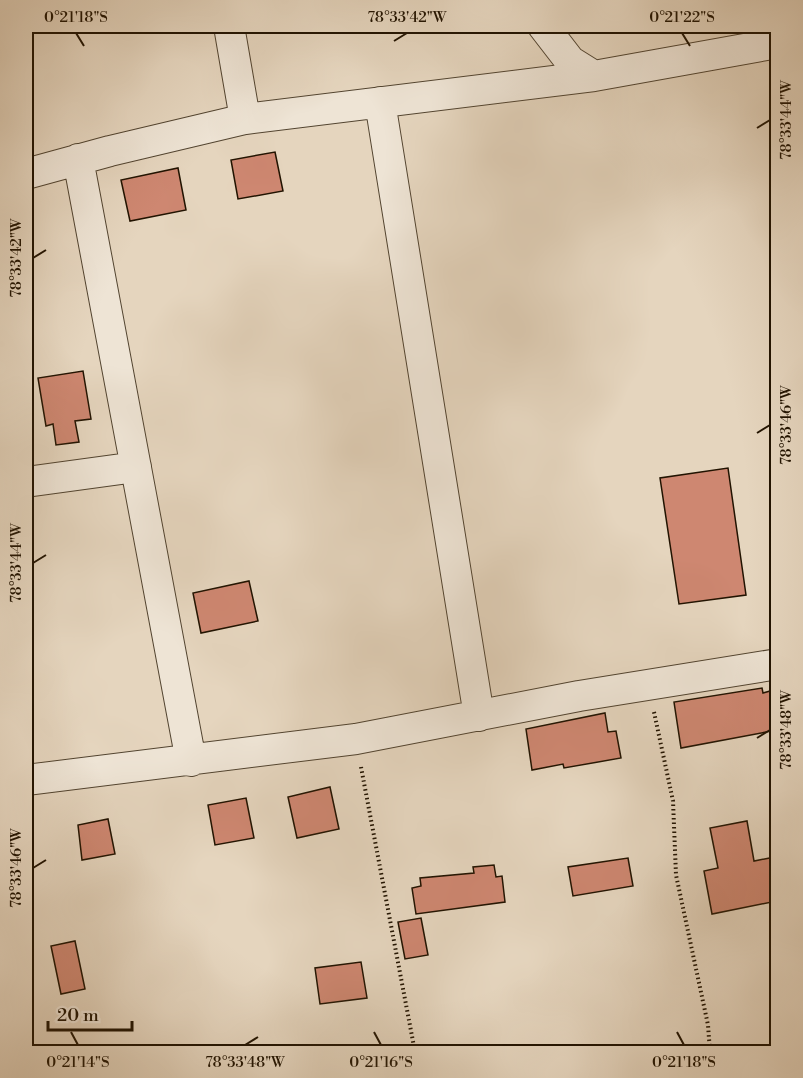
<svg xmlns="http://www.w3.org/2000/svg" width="803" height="1078" viewBox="0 0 803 1078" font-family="'Libre Bodoni',serif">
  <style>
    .building { fill: #ce8771; stroke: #211301; stroke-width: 1.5 }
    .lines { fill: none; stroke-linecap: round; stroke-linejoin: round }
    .minor-casing { stroke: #524430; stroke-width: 32 }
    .path { stroke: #211301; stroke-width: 4; stroke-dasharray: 1.5 3; stroke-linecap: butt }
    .minor { stroke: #eee4d5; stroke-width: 30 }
    .ticks { fill: none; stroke: #211301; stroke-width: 2 }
    .neatline { fill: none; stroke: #211301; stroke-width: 2 }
    .ticks-label { font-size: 15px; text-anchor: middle; fill: #211301 }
  </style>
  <rect width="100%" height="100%" fill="#e5d5be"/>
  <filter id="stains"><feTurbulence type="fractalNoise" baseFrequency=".00333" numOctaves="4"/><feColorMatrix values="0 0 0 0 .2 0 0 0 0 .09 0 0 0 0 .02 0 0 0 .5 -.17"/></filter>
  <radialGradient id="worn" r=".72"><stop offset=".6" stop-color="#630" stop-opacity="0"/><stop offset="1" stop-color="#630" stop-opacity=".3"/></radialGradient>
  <path class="building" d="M 275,152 L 283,191 L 238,199 L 231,160 Z
    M 178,168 L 186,210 L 130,221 L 121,180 Z
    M 83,371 L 91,419 L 75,421 L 79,442 L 56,445 L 53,424 L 46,426 L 38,378 Z
    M 728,468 L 746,595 L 679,604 L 660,478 Z
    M 249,581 L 258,621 L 201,633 L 193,593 Z
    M 762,688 L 763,693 L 777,689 L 777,730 L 681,748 L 674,702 Z
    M 605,713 L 608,732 L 616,731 L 621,758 L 564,768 L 563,764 L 532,770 L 526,729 Z
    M 330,787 L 339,829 L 297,838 L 288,797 Z
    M 246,798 L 254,838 L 215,845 L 208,805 Z
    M 108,819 L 115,854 L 82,860 L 78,825 Z
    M 747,821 L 754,861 L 775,857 L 777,901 L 712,914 L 704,871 L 718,868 L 710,828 Z
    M 628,858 L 633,886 L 573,896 L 568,867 Z
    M 494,865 L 496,877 L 502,876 L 505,902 L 416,914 L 412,888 L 421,886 L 420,878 L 474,873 L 473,867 Z
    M 421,918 L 428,955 L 405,959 L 398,922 Z
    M 75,941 L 85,989 L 61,994 L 51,946 Z
    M 361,962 L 367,998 L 320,1004 L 315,968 Z"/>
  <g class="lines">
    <defs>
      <path id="minor" d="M 229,26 L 245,119
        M 543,26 L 570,61 L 594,76
        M 380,102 L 479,716
        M 78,159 L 191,761
        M 26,174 L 110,151 L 245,119 L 594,76 L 778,43
        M 26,482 L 136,467
        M 26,780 L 356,739 L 579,696 L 778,664"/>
    </defs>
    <use href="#minor" class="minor-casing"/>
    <path class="path" d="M 654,712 L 673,801 L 676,875 L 708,1025 L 710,1052
      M 361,767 L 415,1052"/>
    <use href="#minor" class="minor"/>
  </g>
  <path class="ticks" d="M 76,33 L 84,46M 682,33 L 690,46M 394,41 L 407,33M 757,128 L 770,120M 33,258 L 46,250M 757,433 L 770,425M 33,563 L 46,555M 757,738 L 770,730M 33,868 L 46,860M 71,1032 L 78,1045M 374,1032 L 381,1045M 677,1032 L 684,1045M 245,1045 L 258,1037"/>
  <rect width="803" height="1078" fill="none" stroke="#e5d5be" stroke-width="66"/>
  <path d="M48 1021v9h84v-9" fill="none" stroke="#211301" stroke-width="3"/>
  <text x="57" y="1021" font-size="18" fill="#211301" stroke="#eee4d5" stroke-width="4.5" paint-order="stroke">20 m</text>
  <rect x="33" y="33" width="737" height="1012" class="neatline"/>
  <g class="ticks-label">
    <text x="76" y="22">0°21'18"S</text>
    <text x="407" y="22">78°33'42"W</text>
    <text x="682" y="22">0°21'22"S</text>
    <text transform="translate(786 120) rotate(-90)" y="5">78°33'44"W</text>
    <text transform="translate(16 258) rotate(-90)" y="5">78°33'42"W</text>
    <text transform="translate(786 425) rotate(-90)" y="5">78°33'46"W</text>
    <text transform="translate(16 563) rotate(-90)" y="5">78°33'44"W</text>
    <text transform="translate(786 730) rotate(-90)" y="5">78°33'48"W</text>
    <text transform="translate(16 868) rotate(-90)" y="5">78°33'46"W</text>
    <text x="78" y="1067">0°21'14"S</text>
    <text x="245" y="1067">78°33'48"W</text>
    <text x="381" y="1067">0°21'16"S</text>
    <text x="684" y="1067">0°21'18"S</text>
  </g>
  <rect width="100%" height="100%" filter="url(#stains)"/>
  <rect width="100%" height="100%" fill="url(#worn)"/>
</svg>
